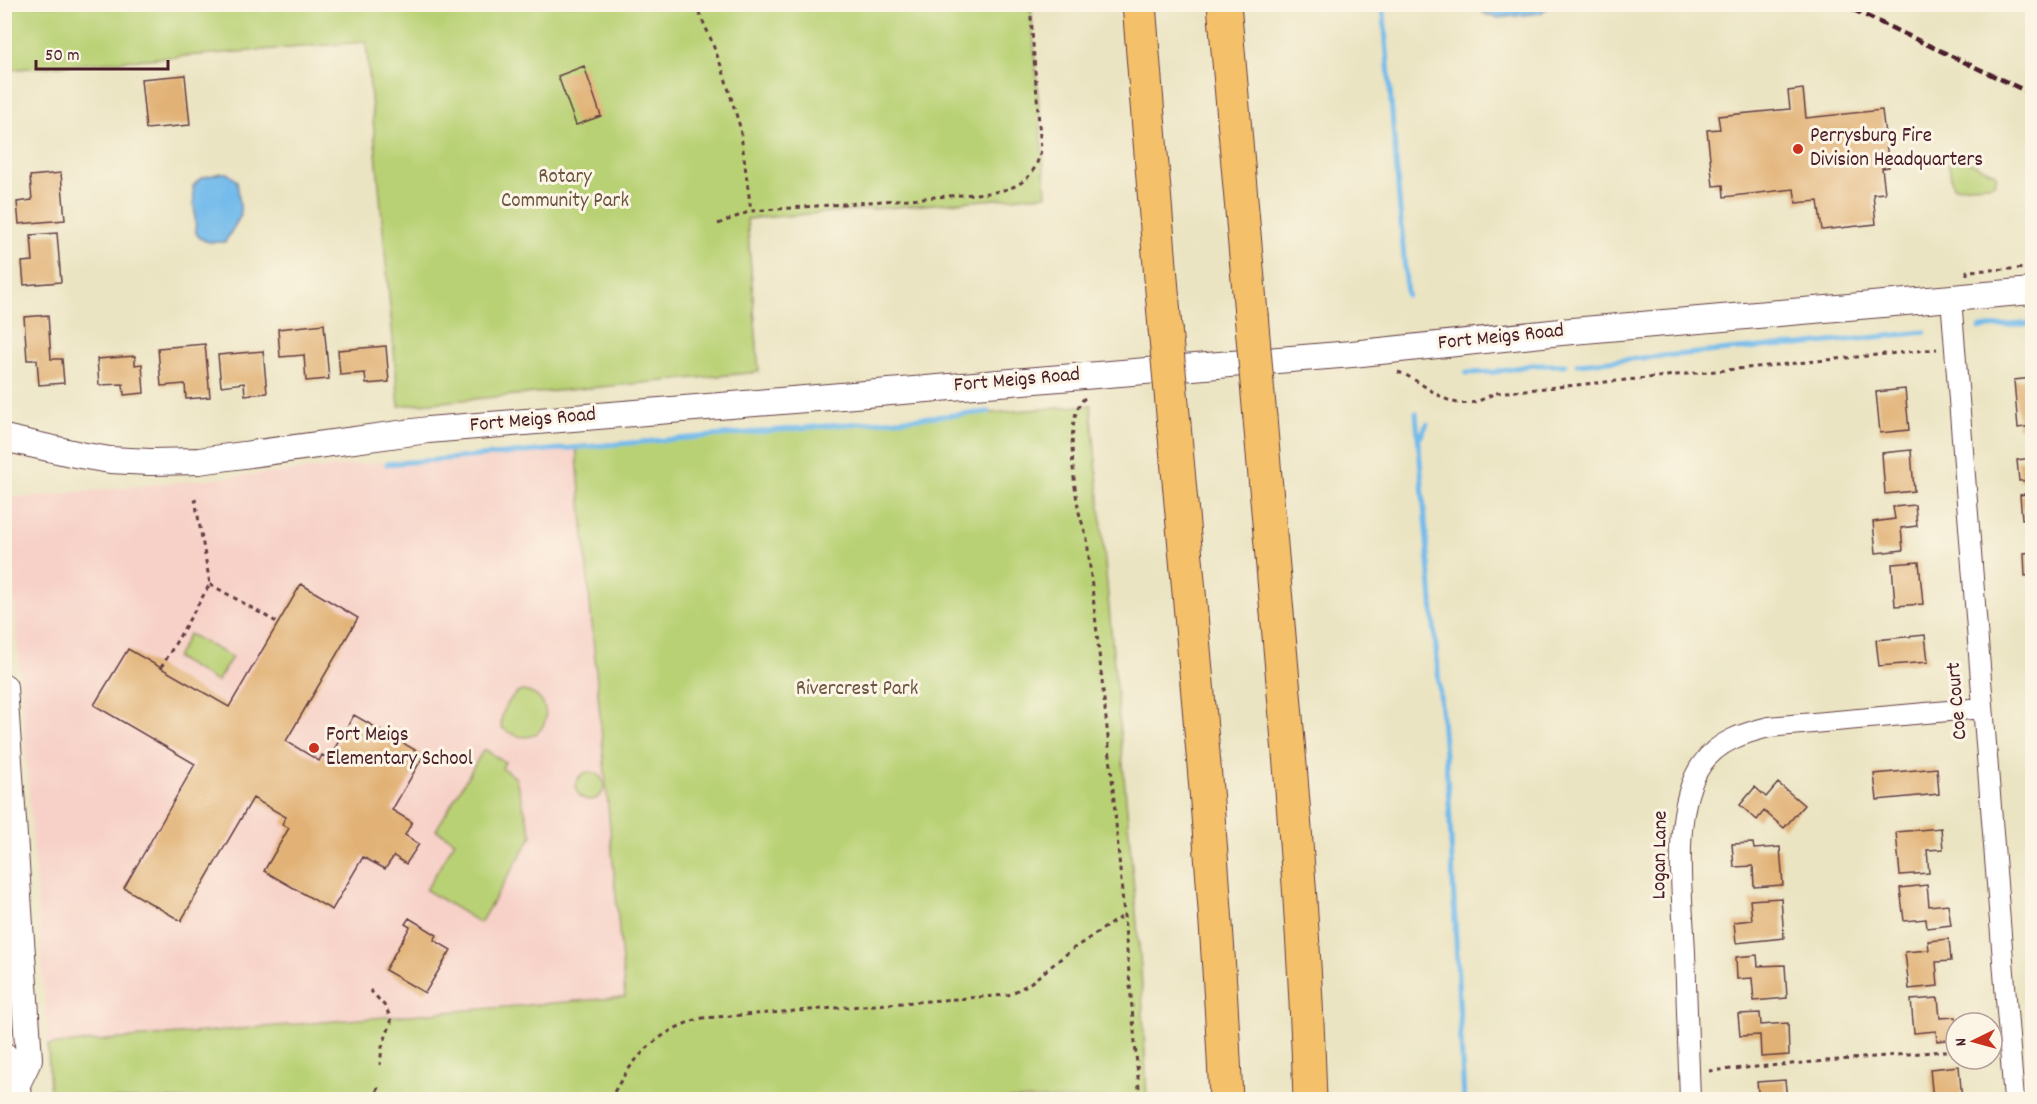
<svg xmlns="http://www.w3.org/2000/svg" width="2037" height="1104" viewBox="0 0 2037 1104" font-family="Dekko,sans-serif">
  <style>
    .built { fill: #f7d1c8 }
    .green { fill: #b9d175; stroke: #827850; stroke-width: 1.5 }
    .water { fill: #73bbeb; stroke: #5e6d8b; stroke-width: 1.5 }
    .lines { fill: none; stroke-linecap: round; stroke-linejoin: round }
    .stream { stroke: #73bbeb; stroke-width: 5 }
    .building { fill: #e1b174 }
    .minor-casing { stroke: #623d42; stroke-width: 22 }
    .tertiary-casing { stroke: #623d42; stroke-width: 28 }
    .motorway-casing { stroke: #623d42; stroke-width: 35 }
    .path { stroke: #623d42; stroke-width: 3; stroke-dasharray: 4.5 4.5; stroke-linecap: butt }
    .minor { stroke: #fff; stroke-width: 20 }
    .tertiary { stroke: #fff; stroke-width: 26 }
    .motorway { stroke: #f4c16b; stroke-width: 33 }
    .rail { stroke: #4a1f2b; stroke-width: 4.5; stroke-dasharray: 9 4.5; stroke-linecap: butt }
    .motorway-bridge-casing { stroke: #623d42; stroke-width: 35; stroke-linecap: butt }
    .motorway-bridge { stroke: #f4c16b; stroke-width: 33 }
    .poi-dot { fill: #c8321e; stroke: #fcf5e5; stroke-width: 2 }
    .labels { text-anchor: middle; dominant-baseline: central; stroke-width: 6; stroke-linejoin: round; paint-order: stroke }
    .poi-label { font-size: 21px; fill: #4a1f2b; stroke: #fcf5e5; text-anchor: start }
    .park-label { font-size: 21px; fill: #6b5441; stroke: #fcf5e5 }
    .street-label { font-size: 21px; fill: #4a1f2b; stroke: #fcf5e5 }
  </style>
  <rect width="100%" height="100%" fill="#fcf5e5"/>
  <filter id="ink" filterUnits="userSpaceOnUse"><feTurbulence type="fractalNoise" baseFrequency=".0167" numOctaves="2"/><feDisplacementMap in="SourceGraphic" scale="12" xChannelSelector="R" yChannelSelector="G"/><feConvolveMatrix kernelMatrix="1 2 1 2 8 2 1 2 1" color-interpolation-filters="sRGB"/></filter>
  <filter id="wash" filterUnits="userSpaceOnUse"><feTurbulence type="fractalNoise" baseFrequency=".008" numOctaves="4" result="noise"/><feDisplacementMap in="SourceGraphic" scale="24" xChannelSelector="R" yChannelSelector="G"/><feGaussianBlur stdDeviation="1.35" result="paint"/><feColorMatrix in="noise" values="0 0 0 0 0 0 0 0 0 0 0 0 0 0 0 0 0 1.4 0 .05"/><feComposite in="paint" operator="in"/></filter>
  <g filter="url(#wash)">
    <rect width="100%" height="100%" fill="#ebe4c2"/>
    <path class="built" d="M 576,446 L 625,997 L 48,1045 L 7,499 L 404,460 Z"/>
    <path class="green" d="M 5,5 L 1031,5 L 1046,195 L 747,219 L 759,372 L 399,406 L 366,42 L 5,70 Z
      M 1956,156 L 1995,173 L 1997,176 L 1995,183 L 1989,185 L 1953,187 L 1948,162 L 1951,157 Z
      M 1091,405 L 1141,968 L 1147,1099 L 50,1099 L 48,1045 L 625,997 L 576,446 Z
      M 189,634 L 232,657 L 217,682 L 176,658 Z
      M 522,691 C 563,695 547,760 502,728 C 498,717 510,694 522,691 Z
      M 484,749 L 505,762 L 502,768 L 515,777 L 532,836 L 480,923 L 426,890 L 455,841 L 436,830 Z
      M576 786a14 14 0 1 1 28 0a14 14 0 1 1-28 0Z"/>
    <path class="water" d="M 1476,5 L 1550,5 L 1541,13 L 1497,18 L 1489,16 L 1482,12 Z
      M 221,173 L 227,173 L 237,181 L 241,215 L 225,242 C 213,242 203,244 196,233 L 193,186 L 201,178 Z"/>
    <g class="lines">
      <path class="stream" d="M 1383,4 L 1407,295
        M 1980,328 L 2032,323
        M 1577,364 L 1772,346 L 1800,345 L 1925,332
        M 1466,373 L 1495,372 L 1531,365 L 1565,365
        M 1416,413 L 1449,801 L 1464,1100
        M 1420,438 L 1427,424
        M 387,464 L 989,412"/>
    </g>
    <g id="blocks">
      <path class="building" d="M 584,66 L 601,116 L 576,125 L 558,76 Z
        M 185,75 L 190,125 L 146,129 L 141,79 Z
        M 1803,89 L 1806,118 L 1882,110 L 1889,167 L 1882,168 L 1885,193 L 1873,194 L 1876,224 L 1822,230 L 1818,201 L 1796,203 L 1794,189 L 1724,197 L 1723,185 L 1713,186 L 1707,130 L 1720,129 L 1718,116 L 1790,109 L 1788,91 Z
        M 61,173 L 65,220 L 19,224 L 17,202 L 32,200 L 30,176 Z
        M 57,233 L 61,282 L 24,285 L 22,262 L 33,261 L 31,235 Z
        M 48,315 L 51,359 L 62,359 L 64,383 L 39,385 L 37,360 L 27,360 L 24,317 Z
        M 324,324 L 329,379 L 306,381 L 304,355 L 280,357 L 278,329 Z
        M 205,344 L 210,397 L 186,399 L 185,384 L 161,386 L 158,348 Z
        M 386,346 L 389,382 L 366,384 L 365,373 L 340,375 L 338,350 Z
        M 263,351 L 267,393 L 245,395 L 244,383 L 221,386 L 218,355 Z
        M 135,356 L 135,365 L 142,364 L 144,393 L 124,395 L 123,384 L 99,385 L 97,359 Z
        M 2032,378 L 2032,426 L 2018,428 L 2014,380 Z
        M 1905,389 L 1909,430 L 1880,433 L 1876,392 Z
        M 1911,450 L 1914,491 L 1885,494 L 1882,453 Z
        M 2032,458 L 2032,480 L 2019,481 L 2017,460 Z
        M 2032,493 L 2032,518 L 2022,519 L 2020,495 Z
        M 1915,505 L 1917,526 L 1901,528 L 1903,550 L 1876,553 L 1873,522 L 1895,519 L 1893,507 Z
        M 2032,552 L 2032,575 L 2025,576 L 2024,553 Z
        M 1919,562 L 1923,604 L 1895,606 L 1892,564 Z
        M 301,584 L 358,618 L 286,741 L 319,761 L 322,755 L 329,758 L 354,715 L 424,755 L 392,810 L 412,822 L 405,835 L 419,844 L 406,864 L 394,856 L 385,869 L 363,857 L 332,910 L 264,871 L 289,828 L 282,824 L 286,817 L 253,798 L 181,921 L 124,888 L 195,764 L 94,705 L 128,649 L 229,707 Z
        M 1925,635 L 1928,662 L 1879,666 L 1876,640 Z
        M 1937,768 L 1939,794 L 1877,800 L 1874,774 Z
        M 1778,783 L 1804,805 L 1784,828 L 1764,811 L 1757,820 L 1740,805 L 1755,787 L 1766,797 Z
        M 1941,828 L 1943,849 L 1927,850 L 1929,873 L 1900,875 L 1896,832 Z
        M 1753,843 L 1754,849 L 1780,847 L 1783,885 L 1754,887 L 1753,866 L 1734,867 L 1732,844 Z
        M 1927,885 L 1929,906 L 1948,904 L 1951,925 L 1927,928 L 1926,919 L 1904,921 L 1900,888 Z
        M 1781,898 L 1784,938 L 1736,943 L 1734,922 L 1752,920 L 1750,900 Z
        M 409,918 L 437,935 L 434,940 L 451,950 L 425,993 L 385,970 L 410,927 L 405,924 Z
        M 1949,939 L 1951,961 L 1936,962 L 1938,986 L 1909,989 L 1905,952 L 1929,950 L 1928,941 Z
        M 1757,955 L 1758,966 L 1785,965 L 1787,998 L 1754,1001 L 1752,978 L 1737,979 L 1736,957 Z
        M 1938,998 L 1940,1018 L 1956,1017 L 1956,1039 L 1937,1041 L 1936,1031 L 1914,1033 L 1911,1000 Z
        M 1760,1013 L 1761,1025 L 1788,1023 L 1789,1055 L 1761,1057 L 1760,1035 L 1740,1036 L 1738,1014 Z
        M 1959,1066 L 1962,1100 L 1933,1100 L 1930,1069 Z
        M 1785,1080 L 1787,1100 L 1759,1100 L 1757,1082 Z"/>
    </g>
  </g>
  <g filter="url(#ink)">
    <use href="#blocks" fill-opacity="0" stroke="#623d42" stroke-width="1.5"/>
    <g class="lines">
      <defs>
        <path id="minor" d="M 1951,298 L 2014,1100
          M 1690,1100 C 1688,1051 1687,1002 1685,953 C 1683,899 1670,809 1702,764 C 1718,741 1744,733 1769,727 L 1982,708"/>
        <path id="tertiary" d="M 4,438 L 80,455 L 110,460 L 150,462 L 199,461 L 428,430 L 1352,354 L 1561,332 L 2032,291
          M 4,687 L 29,1059 L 17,1084
          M 4,1055 C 6,1070 17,1078 18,1096"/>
        <path id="motorway" d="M 1139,4 L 1165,328
          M 1224,4 L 1251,314
          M 1260,418 C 1279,645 1303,872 1310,1100
          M 1174,425 C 1194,650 1216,874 1226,1100"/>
      </defs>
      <use href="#minor" class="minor-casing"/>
      <use href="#tertiary" class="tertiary-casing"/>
      <use href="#motorway" class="motorway-casing"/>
      <path class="path" d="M 695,4 L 710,37 L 723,71 L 740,127 L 751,211
        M 718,224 L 751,211 L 988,193 C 1018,189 1034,180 1041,150 L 1030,4
        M 1967,275 L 1967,271 L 2032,268
        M 1398,372 C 1421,379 1445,408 1470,403 C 1479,402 1488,396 1496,393 L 1937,349
        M 1085,398 C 1064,414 1074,487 1079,512 C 1081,521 1085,530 1087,539 L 1111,766 L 1140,1100
        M 210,584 L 278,623
        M 161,668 L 210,584 L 195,499
        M 370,990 L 384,1005 L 391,1018 L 391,1023 L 382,1047 L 380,1065
        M 1709,1071 L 1956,1050
        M 374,1100 L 379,1084
        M 610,1100 C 630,1060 658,1029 703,1018 L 1008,995 L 1029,984 L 1074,948 L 1124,915"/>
      <use href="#minor" class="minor"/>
      <use href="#tertiary" class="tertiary"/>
      <use href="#motorway" class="motorway"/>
      <path class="rail" d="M 1841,4 L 2032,94
        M 2027,4 L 2032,7"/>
      <defs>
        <path id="motorway-bridge" d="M 1251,314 L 1260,418
          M 1165,328 L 1174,425"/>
      </defs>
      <use href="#motorway-bridge" class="motorway-bridge-casing"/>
      <use href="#motorway-bridge" class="motorway-bridge"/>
    </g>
  </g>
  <g class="poi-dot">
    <circle cx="1798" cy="149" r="6"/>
    <circle cx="314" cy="748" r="6"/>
  </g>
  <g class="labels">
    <g class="poi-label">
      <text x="1810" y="137">Perrysburg Fire<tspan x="1810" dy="24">Division Headquarters</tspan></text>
      <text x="326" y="736">Fort Meigs<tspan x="326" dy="24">Elementary School</tspan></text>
    </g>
    <g class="park-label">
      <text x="565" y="178">Rotary<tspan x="565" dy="24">Community Park</tspan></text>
      <text x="857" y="690">Rivercrest Park</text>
    </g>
    <g class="street-label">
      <text transform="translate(1501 338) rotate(-6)">Fort Meigs Road</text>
      <text transform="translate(1017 381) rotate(-5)">Fort Meigs Road</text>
      <text transform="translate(533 421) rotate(-5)">Fort Meigs Road</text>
      <text transform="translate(1958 701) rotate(-95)">Coe Court</text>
      <text transform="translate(1661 855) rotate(-89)">Logan Lane</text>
    </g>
  </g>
  <rect width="2037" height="1104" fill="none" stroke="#fcf5e5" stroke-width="24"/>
  <g transform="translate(1974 1041) rotate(265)"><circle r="28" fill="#fcf5e5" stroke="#b59f9b" stroke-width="1.5"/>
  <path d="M0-4.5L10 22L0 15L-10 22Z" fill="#c8321e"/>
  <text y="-9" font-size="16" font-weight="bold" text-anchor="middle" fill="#4a1f2b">N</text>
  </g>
  <path d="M36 60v9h132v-9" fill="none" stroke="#4a1f2b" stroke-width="3"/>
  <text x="45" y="60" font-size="18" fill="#4a1f2b" stroke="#fcf5e5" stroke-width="4.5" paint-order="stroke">50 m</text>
</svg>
